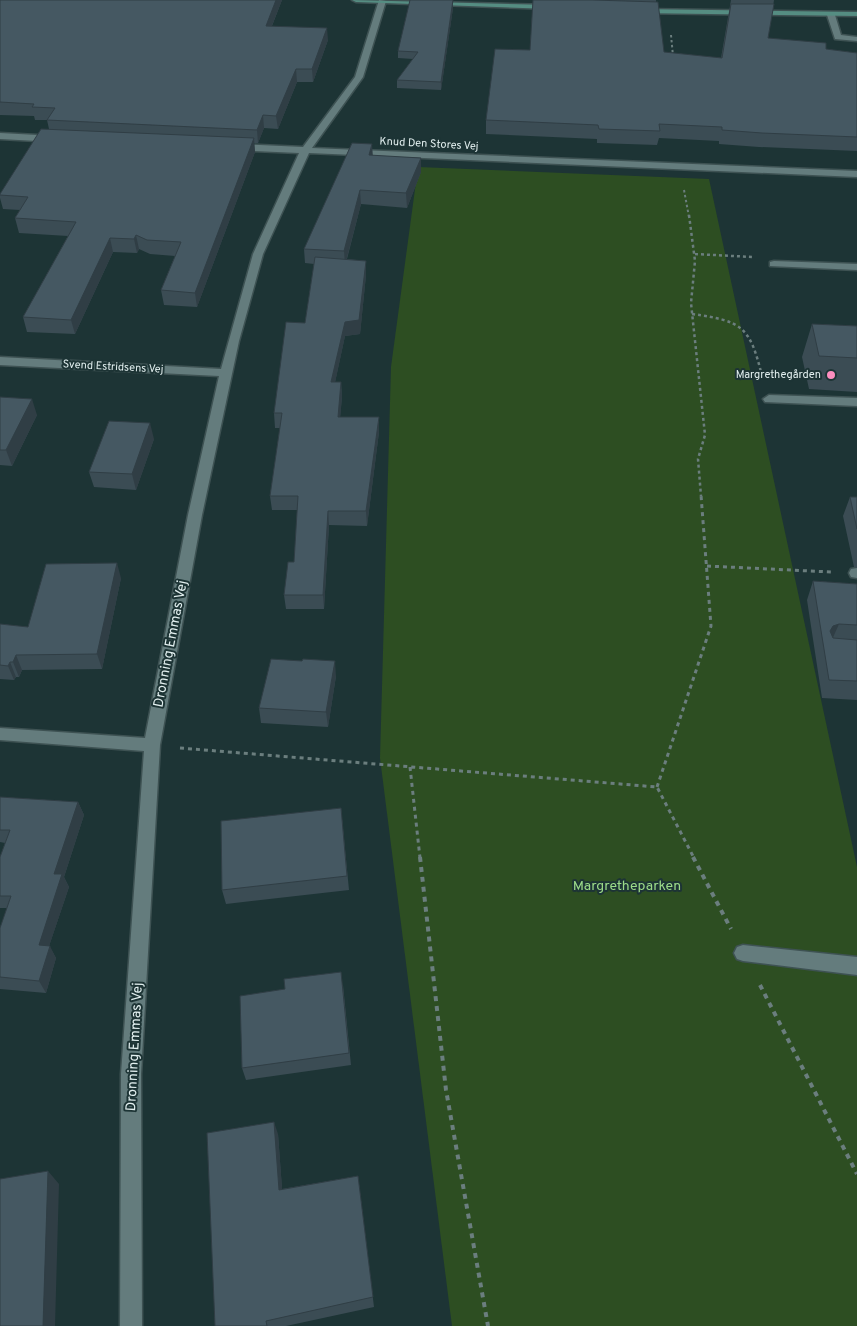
<svg xmlns="http://www.w3.org/2000/svg" width="857" height="1326" viewBox="0 0 857 1326" font-family="Overpass,sans-serif">
  <style>
    .green { fill: #2d4e22 }
    .lines { fill: none; stroke-linecap: round; stroke-linejoin: round }
    .lane-casing { stroke: #3e5253; stroke-width: 3 }
    .street-casing { stroke: #3e5253; stroke-width: 3 }
    .secondary-casing { stroke: #3e5253; stroke-width: 3 }
    .path-far3 { stroke: #6b7e7e; stroke-width: 2; stroke-dasharray: 2.5 2.5; stroke-linecap: butt }
    .path-far2 { stroke: #6b7e7e; stroke-width: 2.5; stroke-dasharray: 3 3; stroke-linecap: butt }
    .path-far1 { stroke: #6b7e7e; stroke-width: 3; stroke-dasharray: 4 4; stroke-linecap: butt }
    .path { stroke: #6b7e7e; stroke-width: 4; stroke-dasharray: 5 5; stroke-linecap: butt }
    .lane { fill: #647c7d; fill-rule: evenodd }
    .street { fill: #647c7d; fill-rule: evenodd }
    .secondary { fill: #558d82; fill-rule: evenodd }
    .wall { fill: #3b4c54 }
    .shaded-wall { fill: #303e45 }
    .building { fill: #455862; stroke: #303e45 }
    .poi-dot { fill: #fd8ebf; stroke: #1d3435; stroke-width: 2 }
    .labels { text-anchor: middle; dominant-baseline: central; stroke-width: 4; stroke-linejoin: round; paint-order: stroke }
    .far-street-label { font-size: 11px; fill: #e2efef; stroke: #1d3435 }
    .far-poi-label { font-size: 11px; fill: #e2efef; stroke: #1d3435; text-anchor: end }
    .street-label { font-size: 14px; fill: #e2efef; stroke: #1d3435 }
    .park-label { font-size: 14px; fill: #9cdb89; stroke: #1d3435 }
  </style>
  <rect width="100%" height="100%" fill="#1d3435"/>
  <path class="green" d="M 418,167 L 709,179 L 857,867 L 857,1326 L 452,1326 L 380,758 L 391,367 Z"/>
  <g class="lines">
    <defs>
      <path id="lane" d="M 831,13 L 835,15 L 841,35 L 857,37 L 857,41 L 835,39 L 827,15 Z
        M 774,261 L 857,264 L 857,270 L 770,266 L 770,262 Z
        M 769,395 L 857,398 L 857,406 L 765,402 L 763,399 Z
        M 857,568 L 857,578 L 851,577 L 849,573 L 851,569 Z
        M 743,945 L 857,957 L 857,975 L 743,961 L 737,959 L 734,953 L 737,947 Z"/>
      <path id="street" d="M 379,0 L 386,1 L 363,77 L 312,148 L 857,171 L 857,177 L 309,153 L 263,254 L 239,341 L 202,515 L 160,745 L 141,1074 L 142,1326 L 120,1326 L 121,1074 L 144,751 L 0,740 L 0,728 L 145,738 L 188,515 L 219,376 L 0,365 L 0,357 L 221,369 L 253,254 L 299,153 L 234,150 L 229,147 L 234,144 L 303,147 L 355,77 Z
        M 0,133 L 56,136 L 61,139 L 56,142 L 0,139 Z"/>
      <path id="secondary" d="M 352,0 L 552,5 L 556,7 L 552,9 L 356,2 Z
        M 640,9 L 857,12 L 857,16 L 637,13 L 637,9 Z"/>
    </defs>
    <use href="#lane" class="lane-casing"/>
    <use href="#street" class="street-casing"/>
    <use href="#secondary" class="secondary-casing"/>
    <path class="path-far3" d="M 671,35 L 673,56
      M 684,190 L 689,217"/>
    <path class="path-far2" d="M 689,215 L 695,261 L 691,303 L 705,435 L 698,459 L 701,496
      M 695,254 L 752,257
      M 692,314 C 743,321 750,327 762,376"/>
    <path class="path-far1" d="M 707,566 L 831,572
      M 180,748 L 657,787 L 694,858
      M 410,767 L 420,858
      M 657,787 L 711,626 L 701,495"/>
    <path class="path" d="M 420,857 L 446,1090 L 488,1326
      M 693,857 L 731,929
      M 760,985 L 857,1174"/>
    <use href="#lane" class="lane"/>
    <use href="#street" class="street"/>
    <use href="#secondary" class="secondary"/>
  </g>
  <path class="wall" d="M 0,0 L 282,0 L 272,26 L 328,40 L 313,82 L 297,82 L 278,129 L 264,128 L 258,143 L 254,143 L 255,152 L 197,307 L 164,305 L 161,290 L 175,256 L 150,254 L 139,249 L 137,253 L 113,252 L 75,334 L 27,332 L 23,317 L 68,236 L 19,233 L 15,218 L 20,210 L 3,209 L 0,198 L 0,194 L 49,129 L 47,120 L 35,120 L 34,116 L 0,115 Z
    M 533,0 L 656,0 L 656,2 L 664,52 L 721,58 L 731,0 L 774,0 L 768,38 L 826,49 L 857,53 L 857,151 L 759,147 L 719,144 L 719,141 L 659,138 L 657,145 L 597,143 L 597,139 L 486,134 L 486,120 L 530,50 Z
    M 453,8 L 441,90 L 397,88 L 397,80 L 413,59 L 398,58 L 398,51 Z
    M 372,144 L 372,156 L 421,158 L 421,172 L 407,208 L 361,204 L 347,259 L 366,261 L 366,275 L 360,334 L 345,336 L 335,382 L 341,382 L 342,397 L 340,417 L 379,417 L 379,432 L 367,526 L 329,525 L 324,609 L 286,609 L 284,595 L 294,562 L 298,510 L 272,510 L 270,496 L 280,428 L 275,428 L 274,413 L 305,323 L 314,264 L 305,263 L 304,249 Z
    M 812,324 L 857,326 L 857,392 L 809,389 L 802,357 Z
    M 0,397 L 37,415 L 12,466 L 0,465 Z
    M 154,439 L 136,490 L 94,487 L 89,472 Z
    M 850,497 L 857,497 L 857,568 L 854,567 L 843,516 Z
    M 121,578 L 102,669 L 22,670 L 19,677 L 16,677 L 14,680 L 0,679 L 0,624 L 28,627 Z
    M 813,581 L 857,584 L 857,700 L 822,698 L 807,600 Z
    M 302,661 L 336,676 L 328,727 L 261,723 L 259,708 Z
    M 0,797 L 78,802 L 84,815 L 64,877 L 69,887 L 49,946 L 56,958 L 46,993 L 0,989 L 0,928 L 7,908 L 0,908 L 0,857 L 5,843 L 0,842 Z
    M 341,808 L 349,890 L 226,904 L 222,890 Z
    M 343,985 L 351,1065 L 246,1080 L 242,1068 Z
    M 278,1134 L 282,1189 L 358,1176 L 374,1307 L 286,1326 L 215,1326 Z"/>
  <path class="shaded-wall" d="M 276,0 L 282,0 L 267,38 L 266,26 Z
    M 453,0 L 453,8 L 441,90 L 441,82 Z
    M 327,28 L 328,40 L 313,82 L 312,69 Z
    M 296,69 L 297,82 L 278,129 L 276,116 Z
    M 263,115 L 264,128 L 258,143 L 257,130 Z
    M 254,138 L 255,152 L 197,307 L 195,293 Z
    M 372,144 L 373,158 L 369,155 Z
    M 421,158 L 421,172 L 407,208 L 406,193 Z
    M 360,190 L 361,204 L 345,265 L 344,251 Z
    M 136,235 L 139,249 L 137,253 L 134,239 Z
    M 110,238 L 113,252 L 75,334 L 71,320 Z
    M 366,261 L 366,275 L 360,334 L 345,336 L 332,397 L 331,382 L 345,322 Z
    M 341,382 L 342,397 L 339,432 L 338,417 Z
    M 32,399 L 37,415 L 12,466 L 6,450 Z
    M 379,417 L 379,432 L 367,526 L 366,511 Z
    M 150,423 L 154,439 L 136,490 L 132,474 Z
    M 328,511 L 329,525 L 324,609 L 323,595 Z
    M 117,563 L 121,578 L 102,669 L 97,654 Z
    M 839,624 L 831,642 L 830,631 L 833,626 Z
    M 16,655 L 22,670 L 19,677 L 13,662 Z
    M 335,661 L 336,676 L 328,727 L 326,712 Z
    M 10,662 L 16,677 L 14,680 L 8,666 Z
    M 78,802 L 84,815 L 64,877 L 69,887 L 45,958 L 39,945 L 54,874 Z
    M 50,946 L 56,958 L 46,993 L 39,981 Z
    M 274,1122 L 278,1134 L 283,1201 L 279,1190 Z
    M 48,1171 L 59,1184 L 55,1326 L 43,1326 Z"/>
  <path class="building" d="M 0,0 L 276,0 L 266,26 L 327,28 L 312,69 L 296,69 L 276,116 L 263,115 L 257,130 L 47,120 L 55,108 L 32,107 L 34,104 L 0,102 Z
    M 410,0 L 453,0 L 441,82 L 397,80 L 418,52 L 398,51 Z
    M 533,0 L 593,0 L 658,2 L 664,52 L 722,58 L 731,4 L 774,4 L 768,38 L 826,43 L 826,49 L 857,53 L 857,137 L 762,133 L 722,130 L 722,127 L 659,124 L 660,131 L 599,129 L 598,125 L 486,120 L 495,49 L 530,50 Z
    M 41,129 L 254,138 L 195,293 L 161,290 L 181,242 L 147,240 L 136,235 L 134,239 L 110,238 L 71,320 L 23,317 L 76,222 L 15,218 L 28,197 L 0,195 L 0,194 Z
    M 352,143 L 372,144 L 369,155 L 421,158 L 406,193 L 360,190 L 344,251 L 304,249 Z
    M 315,257 L 366,261 L 359,320 L 345,322 L 331,382 L 341,382 L 338,417 L 379,417 L 366,511 L 328,511 L 323,595 L 284,595 L 288,562 L 294,562 L 298,496 L 270,496 L 282,413 L 274,413 L 286,322 L 305,323 Z
    M 812,324 L 857,326 L 857,358 L 819,356 Z
    M 0,397 L 32,399 L 6,450 L 0,450 Z
    M 109,421 L 150,423 L 132,474 L 89,472 Z
    M 850,497 L 857,497 L 857,529 Z
    M 117,563 L 97,654 L 16,655 L 13,662 L 10,662 L 8,666 L 0,665 L 0,624 L 28,627 L 46,564 Z
    M 813,581 L 857,584 L 857,625 L 839,624 L 833,626 L 830,631 L 833,638 L 857,640 L 857,681 L 829,680 Z
    M 271,659 L 302,661 L 303,659 L 335,661 L 326,712 L 259,708 Z
    M 0,797 L 78,802 L 54,874 L 62,874 L 39,945 L 50,946 L 39,981 L 0,977 L 0,928 L 11,896 L 0,896 L 0,857 L 10,830 L 0,830 Z
    M 341,808 L 347,876 L 222,890 L 221,821 Z
    M 341,972 L 349,1053 L 242,1068 L 240,996 L 285,989 L 284,979 Z
    M 274,1122 L 279,1190 L 358,1176 L 373,1297 L 266,1321 L 267,1326 L 215,1326 L 207,1133 Z
    M 48,1171 L 43,1326 L 0,1326 L 0,1179 Z"/>
  <circle class="poi-dot" cx="831" cy="375" r="5"/>
  <g class="labels">
    <g class="far-street-label">
      <text transform="translate(429 144) rotate(3)">Knud Den Stores Vej</text>
      <text transform="translate(113 367) rotate(3)">Svend Estridsens Vej</text>
    </g>
    <g class="far-poi-label">
      <text x="821" y="375">Margrethegården</text>
    </g>
    <g class="street-label">
      <text transform="translate(171 644) rotate(-79)">Dronning Emmas Vej</text>
      <text transform="translate(135 1047) rotate(-87)">Dronning Emmas Vej</text>
    </g>
    <g class="park-label">
      <text x="627" y="886">Margretheparken</text>
    </g>
  </g>
</svg>
